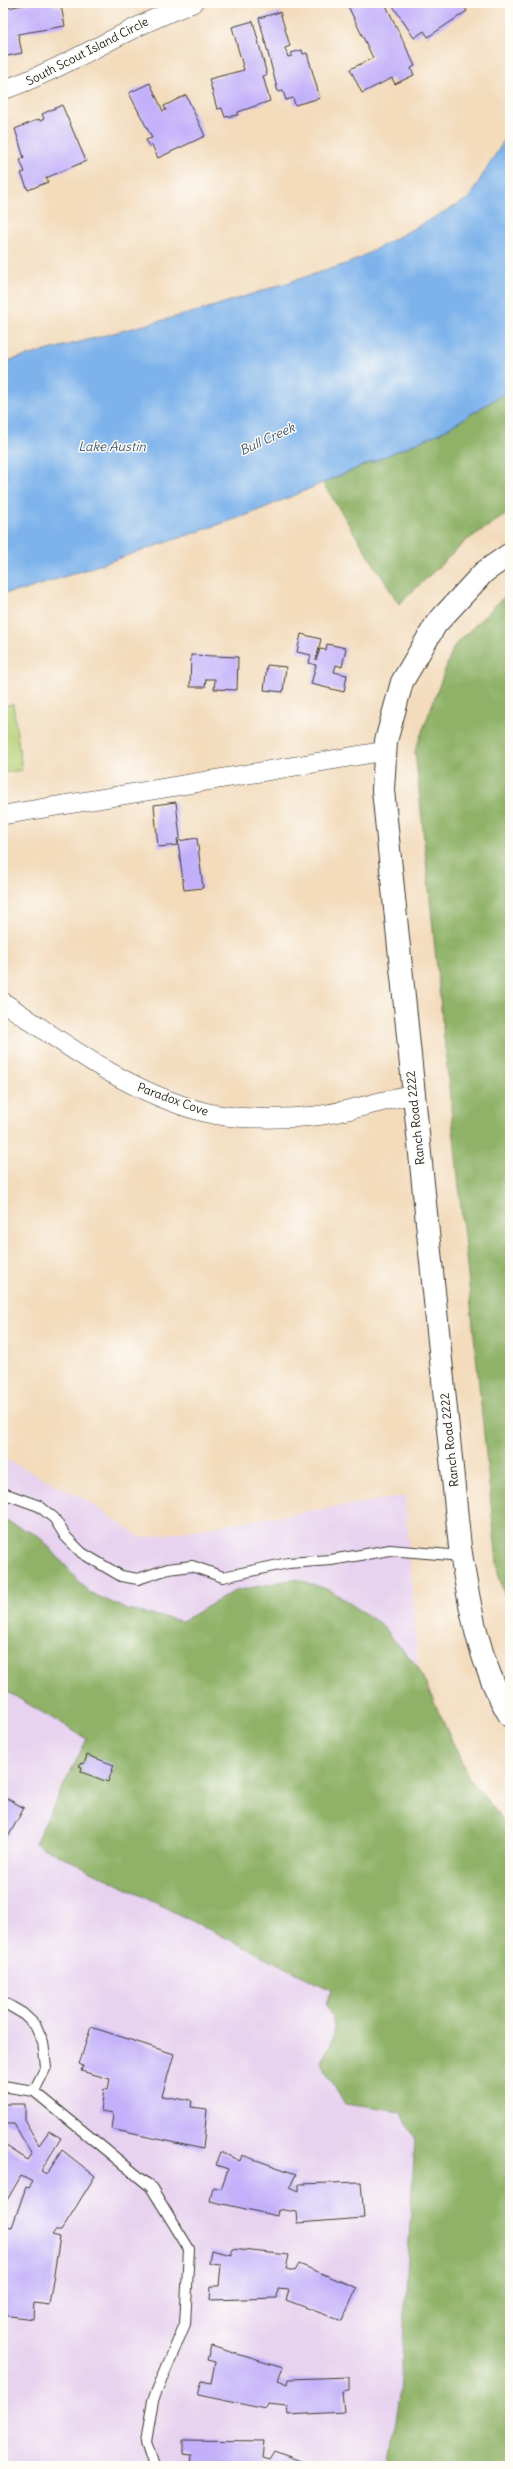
<svg xmlns="http://www.w3.org/2000/svg" width="513" height="2469" viewBox="0 0 513 2469" font-family="Delius,sans-serif">
  <style>
    .built { fill: #e7d2ef }
    .green { fill: #b4d076; stroke: #687649 }
    .forest { fill: #8fb267; stroke: #566742 }
    .water { fill: #7db2eb; stroke: #4c6784 }
    .building { fill: #c3b0fa }
    .lines { fill: none; stroke-linecap: round; stroke-linejoin: round }
    .service-casing { stroke: #3c3934; stroke-width: 12 }
    .minor-casing { stroke: #3c3934; stroke-width: 20 }
    .primary-casing { stroke: #3c3934; stroke-width: 24 }
    .service { stroke: #fff; stroke-width: 10 }
    .minor { stroke: #fff; stroke-width: 19 }
    .primary { stroke: #fff; stroke-width: 22 }
    .labels { text-anchor: middle; dominant-baseline: central; stroke-width: 3; stroke-linejoin: round; paint-order: stroke }
    .street-label { font-size: 12px; fill: #1c1c1c; stroke: #fdfcf7 }
    .water-label { font-size: 13px; font-style: italic; fill: #43586f; stroke: #fdfcf7 }
  </style>
  <rect width="100%" height="100%" fill="#fdfcf7"/>
  <filter id="ink" filterUnits="userSpaceOnUse"><feTurbulence type="fractalNoise" baseFrequency=".025" numOctaves="2"/><feDisplacementMap in="SourceGraphic" scale="8" xChannelSelector="R" yChannelSelector="G"/><feConvolveMatrix kernelMatrix="1 2 1 2 8 2 1 2 1" color-interpolation-filters="sRGB"/></filter>
  <filter id="wash" filterUnits="userSpaceOnUse"><feTurbulence type="fractalNoise" baseFrequency=".012" numOctaves="4" result="noise"/><feDisplacementMap in="SourceGraphic" scale="16" xChannelSelector="R" yChannelSelector="G"/><feGaussianBlur stdDeviation="0.9" result="paint"/><feColorMatrix in="noise" values="0 0 0 0 0 0 0 0 0 0 0 0 0 0 0 0 0 1.4 0 .05"/><feComposite in="paint" operator="in"/></filter>
  <g filter="url(#wash)">
    <rect width="100%" height="100%" fill="#f3dbbc"/>
    <path class="built" d="M 3,1458 L 83,1498 L 142,1538 L 405,1496 L 418,1667 L 470,1780 L 510,1828 L 510,2466 L 3,2466 Z"/>
    <path class="green" d="M 13,704 L 22,770 L 3,773 L 3,706 Z"/>
    <path class="forest" d="M 510,390 L 510,512 L 467,540 L 399,604 L 323,483 L 442,432 Z
      M 510,591 L 510,1614 L 498,1573 L 415,751 L 454,646 Z
      M 3,1520 L 39,1536 L 89,1592 L 128,1610 L 182,1621 L 235,1591 L 295,1579 L 330,1590 L 379,1623 L 418,1667 L 470,1780 L 510,1828 L 510,2466 L 389,2466 L 400,2395 L 415,2138 L 401,2112 L 345,2104 L 320,2061 C 336,2040 339,2028 326,2005 L 331,1990 L 35,1843 L 87,1739 L 3,1689 Z"/>
    <path class="water" d="M 510,131 L 510,390 L 442,432 L 250,514 L 25,590 L 3,593 L 3,362 L 202,310 L 352,262 L 468,199 Z"/>
    <g id="blocks">
      <path class="building" d="M 32,3 L 54,3 L 55,7 L 61,6 L 65,26 L 18,34 L 22,53 L 3,57 L 3,9 Z
        M 349,3 L 385,3 L 415,66 L 411,68 L 414,75 L 395,84 L 392,78 L 362,93 L 350,69 L 373,58 L 347,4 Z
        M 391,3 L 462,3 L 467,11 L 428,37 L 424,31 L 414,38 Z
        M 280,12 L 290,46 L 285,48 L 288,57 L 292,56 L 291,53 L 302,50 L 303,54 L 307,53 L 320,98 L 295,105 L 293,98 L 286,100 L 283,91 L 278,92 L 259,18 Z
        M 253,21 L 267,75 L 263,76 L 270,101 L 238,112 L 238,115 L 225,117 L 222,108 L 217,109 L 209,79 L 244,70 L 232,27 Z
        M 150,83 L 163,111 L 166,110 L 164,106 L 186,95 L 205,136 L 158,158 L 152,145 L 149,147 L 146,140 L 152,138 L 129,93 Z
        M 62,105 L 86,161 L 46,178 L 48,182 L 28,190 L 21,173 L 25,172 L 20,160 L 24,158 L 15,129 L 39,119 L 40,121 L 44,119 L 42,114 Z
        M 301,634 L 321,639 L 316,660 L 320,649 L 326,650 L 327,644 L 346,648 L 342,667 L 336,665 L 334,672 L 347,675 L 344,692 L 311,684 L 316,665 L 309,663 L 311,655 L 297,652 Z
        M 191,655 L 238,657 L 237,690 L 214,689 L 215,679 L 206,679 L 205,687 L 190,687 Z
        M 267,665 L 286,667 L 283,692 L 264,690 Z
        M 176,802 L 180,838 L 177,839 L 178,845 L 158,847 L 154,805 Z
        M 197,838 L 203,888 L 184,890 L 178,841 Z
        M 87,1755 L 114,1765 L 108,1782 L 81,1772 L 82,1767 L 79,1766 L 81,1763 L 84,1764 Z
        M 3,1796 L 24,1808 L 8,1837 L 3,1834 Z
        M 91,2027 L 174,2054 L 162,2096 L 192,2101 L 191,2107 L 207,2109 L 203,2149 L 111,2129 L 113,2113 L 101,2111 L 104,2089 L 108,2090 L 110,2079 L 81,2071 L 83,2066 L 79,2064 Z
        M 3,2104 L 25,2104 L 25,2121 L 39,2145 L 49,2131 L 61,2138 L 41,2171 L 47,2174 L 62,2150 L 95,2176 L 61,2231 L 55,2231 L 52,2235 L 60,2237 L 49,2305 L 34,2303 L 33,2319 L 3,2315 L 5,2226 L 12,2227 L 26,2187 L 29,2188 L 33,2182 L 21,2176 L 3,2207 L 3,2144 L 28,2160 L 32,2154 L 14,2124 L 3,2124 Z
        M 221,2152 L 240,2161 L 242,2155 L 296,2174 L 290,2187 L 299,2191 L 299,2184 L 361,2182 L 364,2218 L 297,2223 L 296,2212 L 278,2209 L 277,2216 L 210,2201 L 213,2187 L 221,2189 L 228,2169 L 216,2165 Z
        M 232,2249 L 289,2255 L 286,2269 L 295,2271 L 299,2264 L 357,2288 L 342,2321 L 286,2300 L 289,2290 L 278,2289 L 277,2298 L 210,2300 L 211,2286 L 219,2286 L 221,2265 L 209,2264 L 211,2250 L 232,2255 Z
        M 211,2346 L 283,2368 L 278,2380 L 288,2384 L 289,2379 L 349,2377 L 349,2391 L 342,2392 L 344,2412 L 288,2415 L 287,2406 L 268,2404 L 266,2409 L 198,2395 L 202,2381 L 211,2383 L 215,2362 L 207,2360 Z
        M 183,2440 L 264,2441 L 262,2457 L 269,2459 L 274,2451 L 314,2466 L 191,2466 L 192,2455 L 183,2454 Z"/>
    </g>
  </g>
  <g filter="url(#ink)">
    <use href="#blocks" fill-opacity="0" stroke="#3c3934" stroke-width="1"/>
    <g class="lines">
      <defs>
        <path id="service" d="M 3,1493 L 39,1506 L 54,1518 L 66,1537 L 82,1553 L 121,1576 L 138,1579 L 168,1569 L 192,1566 L 223,1577 L 288,1563 L 331,1560 L 390,1550 L 462,1556
          M 3,2002 L 22,2013 L 36,2026 L 43,2042 L 46,2067 L 34,2091
          M 3,2086 L 34,2091 L 151,2187 L 189,2249 L 185,2324 L 153,2400 L 146,2442 L 154,2466"/>
        <path id="minor" d="M 3,90 C 69,67 126,27 193,3
          M 3,815 L 385,751
          M 3,1002 C 66,1045 128,1092 204,1112 C 234,1120 284,1119 315,1116 C 348,1112 381,1101 413,1094"/>
        <path id="primary" d="M 510,554 L 484,572 L 436,624 L 402,682 L 386,741 L 383,790 L 460,1547 C 469,1605 479,1665 510,1716"/>
      </defs>
      <use href="#service" class="service-casing"/>
      <use href="#minor" class="minor-casing"/>
      <use href="#primary" class="primary-casing"/>
      <use href="#service" class="service"/>
      <use href="#minor" class="minor"/>
      <use href="#primary" class="primary"/>
    </g>
  </g>
  <g class="labels">
    <g class="street-label">
      <text transform="translate(87 51) rotate(-27)">South Scout Island Circle</text>
      <text transform="translate(173 1099) rotate(20)">Paradox Cove</text>
      <text transform="translate(415 1118) rotate(-96)">Ranch Road 2222</text>
      <text transform="translate(449 1440) rotate(-96)">Ranch Road 2222</text>
    </g>
    <g class="water-label">
      <text transform="translate(267 439) rotate(-25)">Bull Creek</text>
      <text x="112" y="446">Lake Austin</text>
    </g>
  </g>
  <rect width="513" height="2469" fill="none" stroke="#fdfcf7" stroke-width="16"/>
</svg>
